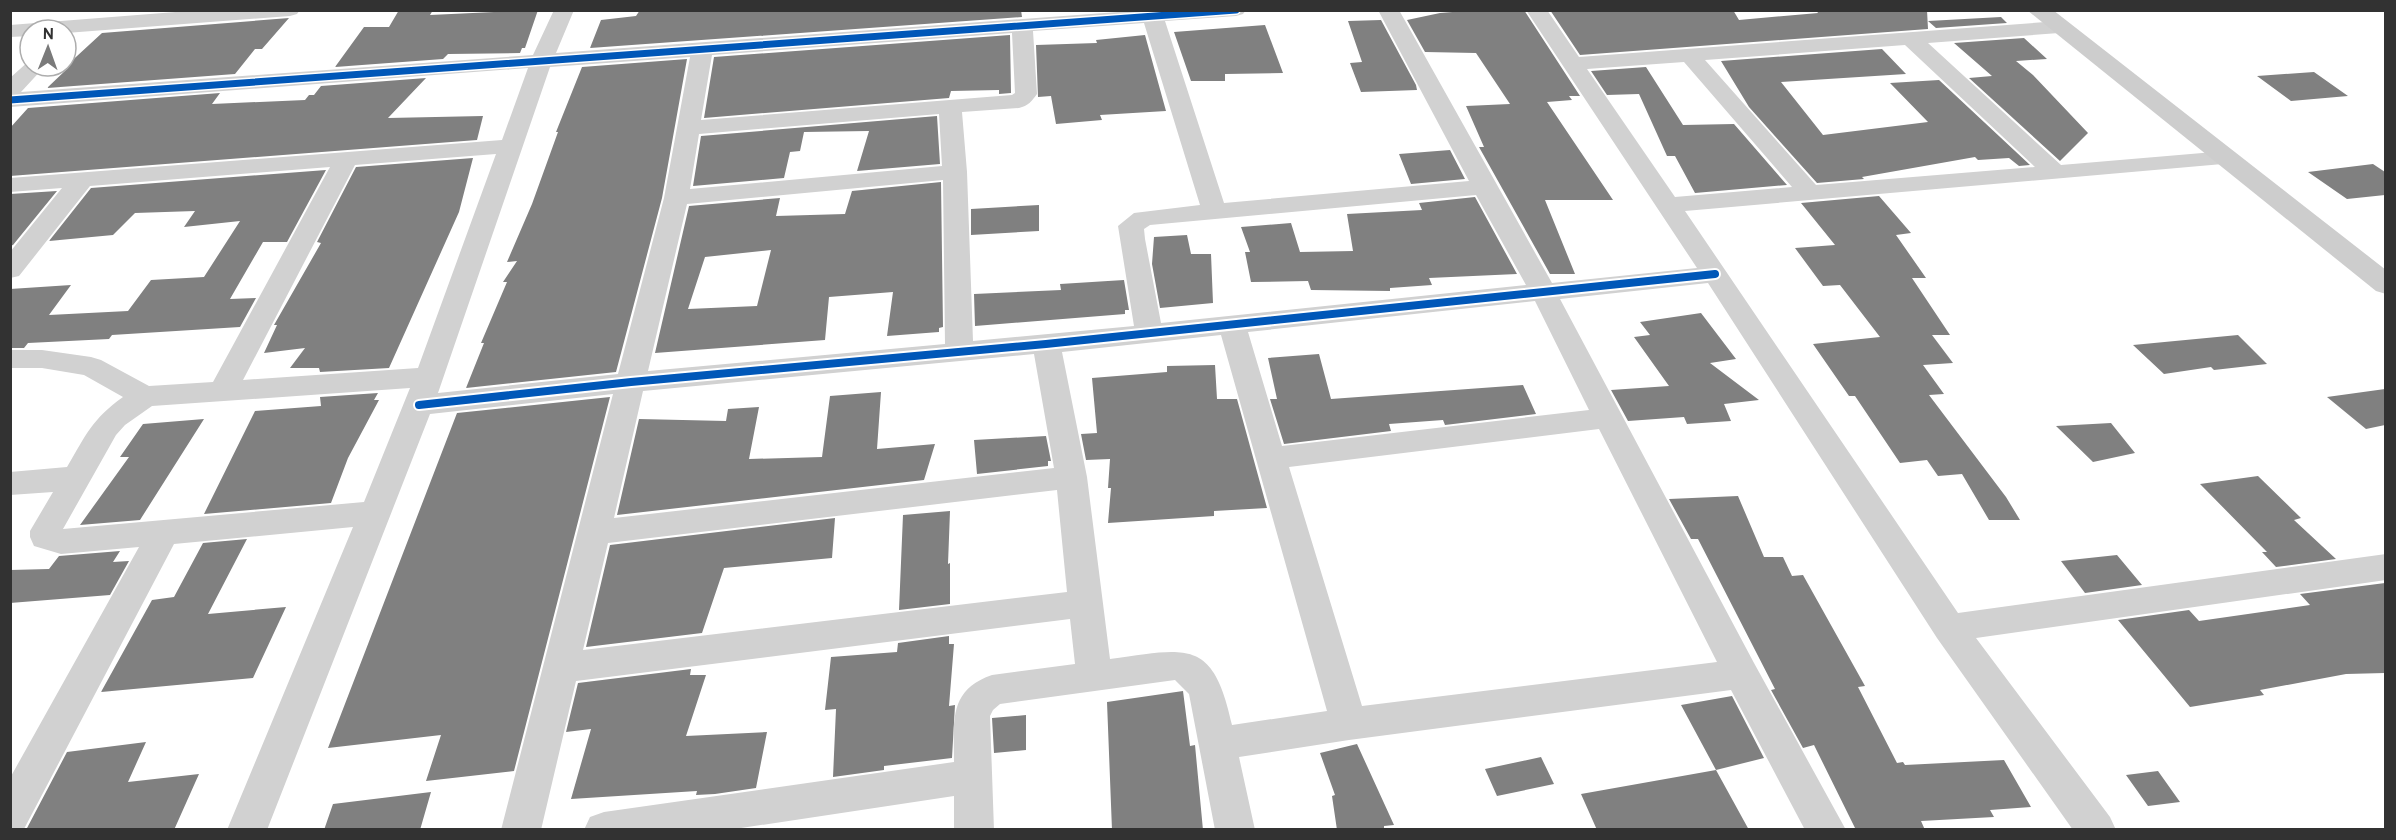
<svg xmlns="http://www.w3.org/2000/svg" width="2396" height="840" viewBox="0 0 2396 840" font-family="Overpass,sans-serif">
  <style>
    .building { fill: #808080; fill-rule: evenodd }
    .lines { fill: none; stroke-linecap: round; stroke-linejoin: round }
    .street { fill: #d1d1d1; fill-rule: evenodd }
    .secondary { fill: #cdcdcd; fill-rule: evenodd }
    .cycleway-far1-casing { stroke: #fff; stroke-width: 10 }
    .cycleway-casing { stroke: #fff; stroke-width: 12 }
    .cycleway-far1 { stroke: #0057b8; stroke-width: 7 }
    .cycleway { stroke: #0057b8; stroke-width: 8 }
  </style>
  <rect width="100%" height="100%" fill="#fff"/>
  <path class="building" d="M 399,10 L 433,10 L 430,15 L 538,10 L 525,48 L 522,48 L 520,53 L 448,54 L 443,59 L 335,67 L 364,27 L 389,27 Z
    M 640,10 L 1021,10 L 1022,17 L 590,48 L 601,20 L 636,16 Z
    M 1477,10 L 1524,10 L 1580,96 L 1569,96 L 1572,100 L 1547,102 L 1613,200 L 1545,200 L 1575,274 L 1550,274 L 1479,147 L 1484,147 L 1466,106 L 1510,104 L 1476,53 L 1425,52 L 1407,20 L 1440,13 Z
    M 1550,10 L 1733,10 L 1739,20 L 1818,13 L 1816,10 L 1927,10 L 1928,29 L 1580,55 Z
    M 2001,17 L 2007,23 L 1936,28 L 1928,21 Z
    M 289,18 L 262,49 L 255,49 L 235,74 L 47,88 L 68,68 L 64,68 L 102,33 Z
    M 1381,20 L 1416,85 L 1417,90 L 1361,92 L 1350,63 L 1362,62 L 1348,21 Z
    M 1265,25 L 1283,73 L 1225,74 L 1225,81 L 1191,81 L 1174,32 Z
    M 1010,35 L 1011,93 L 999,94 L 999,90 L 951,91 L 949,98 L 704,118 L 714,57 Z
    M 1145,35 L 1166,111 L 1100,115 L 1102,120 L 1056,124 L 1051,96 L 1038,97 L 1036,45 L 1097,43 L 1096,40 Z
    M 2024,38 L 2047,59 L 2016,61 L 2033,75 L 2088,133 L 2060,161 L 1969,78 L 1992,76 L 1954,43 Z
    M 1882,49 L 1906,74 L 1781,82 L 1823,135 L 1928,122 L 1890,83 L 1939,80 L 2030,165 L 2019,166 L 2009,158 L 1978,160 L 1975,157 L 1862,177 L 1864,179 L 1817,183 L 1749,107 L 1721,61 Z
    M 687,59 L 662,198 L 616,372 L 466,388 L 484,343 L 481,343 L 507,282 L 503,282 L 517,261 L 507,262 L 532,204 L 558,132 L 556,132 L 582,67 Z
    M 1646,67 L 1683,125 L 1734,124 L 1787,185 L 1695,193 L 1675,156 L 1667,156 L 1639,94 L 1607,95 L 1591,71 Z
    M 2314,72 L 2348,96 L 2291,101 L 2257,76 Z
    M 426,78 L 388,118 L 483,116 L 477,140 L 10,176 L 10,128 L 28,108 L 220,93 L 212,104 L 305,100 L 309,95 L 314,95 L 321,86 Z
    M 937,116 L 940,164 L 857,171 L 869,131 L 804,132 L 800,151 L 790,152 L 784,178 L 693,186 L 701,136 Z
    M 1450,150 L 1465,179 L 1411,184 L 1399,154 Z
    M 473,158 L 459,212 L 389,368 L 320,372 L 319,368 L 290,368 L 305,348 L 264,353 L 277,325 L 274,325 L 321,243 L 317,242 L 356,167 Z
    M 2373,164 L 2385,172 L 2385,195 L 2347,199 L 2308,172 Z
    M 326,170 L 287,242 L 263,242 L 230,299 L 256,298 L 240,327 L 112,335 L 109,339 L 28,343 L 24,348 L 10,348 L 10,289 L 71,285 L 49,315 L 128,311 L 151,280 L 204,277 L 240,221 L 184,227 L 195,211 L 135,213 L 113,235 L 49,241 L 91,188 Z
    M 941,182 L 943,327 L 939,328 L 939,332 L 887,336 L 893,292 L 829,297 L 825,340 L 655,353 L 689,206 L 780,198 L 776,216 L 845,214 L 852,191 ZM 771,250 L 757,306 L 688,309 L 705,257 Z
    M 57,191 L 13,245 L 10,246 L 10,194 Z
    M 1879,196 L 1911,233 L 1896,235 L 1926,278 L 1912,278 L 1950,335 L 1932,335 L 1953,363 L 1923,365 L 1944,394 L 1929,395 L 2006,497 L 2020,520 L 1989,520 L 1962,474 L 1938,476 L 1927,460 L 1900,463 L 1855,396 L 1849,396 L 1813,344 L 1880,337 L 1840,285 L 1823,286 L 1795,248 L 1835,245 L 1801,203 Z
    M 1475,197 L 1517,274 L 1429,278 L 1432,285 L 1390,288 L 1390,291 L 1311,290 L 1308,281 L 1251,282 L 1245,252 L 1250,252 L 1241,227 L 1291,223 L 1300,252 L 1353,251 L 1347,214 L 1422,210 L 1419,203 Z
    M 1039,205 L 1039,231 L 971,235 L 971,209 Z
    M 1187,235 L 1191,254 L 1211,254 L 1213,303 L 1160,308 L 1152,264 L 1154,237 Z
    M 1124,280 L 1129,310 L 1125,310 L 1125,314 L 975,326 L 974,294 L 1061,290 L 1060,284 Z
    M 1701,313 L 1736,359 L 1710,363 L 1759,400 L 1724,404 L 1731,421 L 1687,424 L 1684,417 L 1628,421 L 1611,390 L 1669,386 L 1634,337 L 1650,335 L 1640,322 Z
    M 2238,335 L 2267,364 L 2214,370 L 2211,367 L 2164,374 L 2133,345 Z
    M 1319,354 L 1331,399 L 1523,385 L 1536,414 L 1445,425 L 1443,420 L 1389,424 L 1391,431 L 1284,444 L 1270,399 L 1277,399 L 1268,358 Z
    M 1215,365 L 1217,399 L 1237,399 L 1267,508 L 1214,511 L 1214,516 L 1108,523 L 1111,488 L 1108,488 L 1110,459 L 1086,460 L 1081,434 L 1097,433 L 1092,378 L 1167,372 L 1167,366 Z
    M 2385,389 L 2385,425 L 2366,429 L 2327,397 Z
    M 881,392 L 877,449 L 935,444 L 924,480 L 617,515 L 639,419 L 726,421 L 728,409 L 759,407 L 749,459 L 822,457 L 830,396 Z
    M 378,393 L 374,400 L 379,400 L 348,458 L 331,503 L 204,514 L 255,411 L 321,406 L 320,397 Z
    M 610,397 L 514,771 L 426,781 L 441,735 L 328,748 L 457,413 Z
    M 204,419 L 140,520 L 80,525 L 129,457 L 120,457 L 143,424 Z
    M 2111,423 L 2135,453 L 2093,462 L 2056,426 Z
    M 1046,436 L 1051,461 L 1048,461 L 1048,466 L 977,474 L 974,440 Z
    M 2258,476 L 2301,518 L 2294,520 L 2336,559 L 2276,567 L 2262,552 L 2267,552 L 2200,484 Z
    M 1738,496 L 1764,557 L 1783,557 L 1792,576 L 1803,575 L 1865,686 L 1858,687 L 1897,763 L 1903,762 L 1905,765 L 2004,760 L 2031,807 L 1990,810 L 1994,817 L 1921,821 L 1925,830 L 1856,830 L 1814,745 L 1803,748 L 1771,690 L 1775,689 L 1698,539 L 1691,539 L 1669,499 Z
    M 950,511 L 948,564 L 950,563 L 950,604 L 899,610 L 903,515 Z
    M 835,518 L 832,558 L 724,568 L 702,633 L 586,647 L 610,545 Z
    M 247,539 L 208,614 L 286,607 L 253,678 L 101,692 L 152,600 L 174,597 L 203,543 Z
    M 120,551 L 113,562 L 129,561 L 110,595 L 10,603 L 10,570 L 49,569 L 59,556 Z
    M 2117,555 L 2142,585 L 2085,593 L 2061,561 Z
    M 2385,583 L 2385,673 L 2346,674 L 2260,690 L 2264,695 L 2190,707 L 2118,620 L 2189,610 L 2199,621 L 2310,605 L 2300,594 Z
    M 949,636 L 949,644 L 954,644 L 949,706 L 955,705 L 952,758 L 884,766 L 884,770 L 833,777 L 836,709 L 825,710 L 831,657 L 897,652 L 898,643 Z
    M 691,669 L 690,675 L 706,675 L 686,736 L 767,732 L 756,788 L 715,794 L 696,795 L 697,791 L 571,799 L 591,729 L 566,732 L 578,683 Z
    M 1183,691 L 1190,746 L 1195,745 L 1203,830 L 1112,830 L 1107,702 Z
    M 1732,696 L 1764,758 L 1716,770 L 1681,705 Z
    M 1026,715 L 1026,750 L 994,753 L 992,718 Z
    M 146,742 L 128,782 L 199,774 L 174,830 L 26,830 L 67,752 Z
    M 1357,744 L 1394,825 L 1384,826 L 1384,830 L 1337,830 L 1332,796 L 1335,795 L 1320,753 Z
    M 1541,757 L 1554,784 L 1497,796 L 1485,769 Z
    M 1716,770 L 1749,830 L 1597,830 L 1581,794 Z
    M 2158,771 L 2180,802 L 2148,806 L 2126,775 Z
    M 431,792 L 420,830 L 324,830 L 333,804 Z"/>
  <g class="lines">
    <path class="street" d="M 201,10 L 300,10 L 297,14 L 290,16 L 66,33 L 66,30 L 30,30 L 30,36 L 10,37 L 10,25 Z
      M 554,10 L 574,10 L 556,53 L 1145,10 L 1246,10 L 1243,14 L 1236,16 L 1165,21 L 1224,203 L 1469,181 L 1378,10 L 1399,10 L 1552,283 L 1697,268 L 1526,10 L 1547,10 L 1579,57 L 2059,21 L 2066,23 L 2069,27 L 2066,31 L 2059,33 L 1928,43 L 2061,165 L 2226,151 L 2234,153 L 2238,158 L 2234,163 L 1685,211 L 1958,613 L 2386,554 L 2386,580 L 1976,638 L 2110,817 L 2116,830 L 2073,830 L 1937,638 L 1708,283 L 1560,299 L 1754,663 L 1846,830 L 1805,830 L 1731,690 L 1349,740 L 1239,757 L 1255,830 L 1215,830 L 1189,694 L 1175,680 L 1000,704 L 993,710 L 990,716 L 994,830 L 954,830 L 954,796 L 728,830 L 584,830 L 590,817 L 604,812 L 954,762 C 954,722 948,690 992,675 L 1075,664 L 1070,619 L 576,681 L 541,830 L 501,830 L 613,394 L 430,414 L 267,830 L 227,830 L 353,527 L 174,544 L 24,829 L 10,830 L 10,778 L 139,547 L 61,554 L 34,546 L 30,537 L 30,531 L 53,492 L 10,495 L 10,472 L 67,467 C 86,435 92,419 123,397 L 84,375 L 42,368 L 10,368 L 10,350 L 42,350 L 91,357 L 101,360 L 149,386 L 213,382 L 330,167 L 90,186 L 19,276 L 10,278 L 10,252 L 62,188 L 10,192 L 10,178 L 502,140 L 528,68 L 10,107 L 10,78 L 30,60 L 30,66 L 45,66 L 21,92 L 533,55 ZM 1144,23 L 1200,205 L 1134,213 L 1118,226 L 1134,326 L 973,341 L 967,172 L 962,112 L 1019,108 C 1028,106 1032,101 1037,94 L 1033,31 ZM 1012,33 L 1015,93 L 1012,95 L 701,120 L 712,55 ZM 1905,45 L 2035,167 L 1816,185 L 1705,60 ZM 690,57 L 664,198 L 618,374 L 438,393 L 550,67 ZM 1684,62 L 1792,187 L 1675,197 L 1587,69 ZM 939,114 L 942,166 L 690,189 L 699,134 ZM 496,154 L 418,368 L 243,380 L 355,165 ZM 943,180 L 945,344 L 648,371 L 687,204 ZM 1476,195 L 1526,285 L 1161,323 L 1145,239 L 1144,229 L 1150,225 ZM 1535,301 L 1589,410 L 1282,446 L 1248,332 ZM 1221,335 L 1327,711 L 1232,725 C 1213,637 1187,649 1110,659 L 1087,477 L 1062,352 ZM 1034,354 L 1054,468 L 614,518 L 643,391 ZM 410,388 L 364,502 L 63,529 L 116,435 L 125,425 L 152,406 ZM 1599,429 L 1717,662 L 1362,706 L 1289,467 ZM 1057,490 L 1067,592 L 583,650 L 608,543 Z"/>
    <path class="secondary" d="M 2027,10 L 2053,10 L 2386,270 L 2386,294 L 2376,291 Z"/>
    <defs>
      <path id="cycleway-far1" d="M 10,100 L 1236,10"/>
      <path id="cycleway" d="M 419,405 L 631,382 L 1046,344 L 1715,274"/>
    </defs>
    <use href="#cycleway-far1" class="cycleway-far1-casing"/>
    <use href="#cycleway" class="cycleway-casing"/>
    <use href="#cycleway-far1" class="cycleway-far1"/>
    <use href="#cycleway" class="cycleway"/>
  </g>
  <rect width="2396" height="840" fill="none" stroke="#323232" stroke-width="24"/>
  <g transform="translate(48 48) rotate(1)"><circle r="28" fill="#ffffff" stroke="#adadad" stroke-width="1.5"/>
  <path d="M0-4.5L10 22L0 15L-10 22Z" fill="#7a7a7a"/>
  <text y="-9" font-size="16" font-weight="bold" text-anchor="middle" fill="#323232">N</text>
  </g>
</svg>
